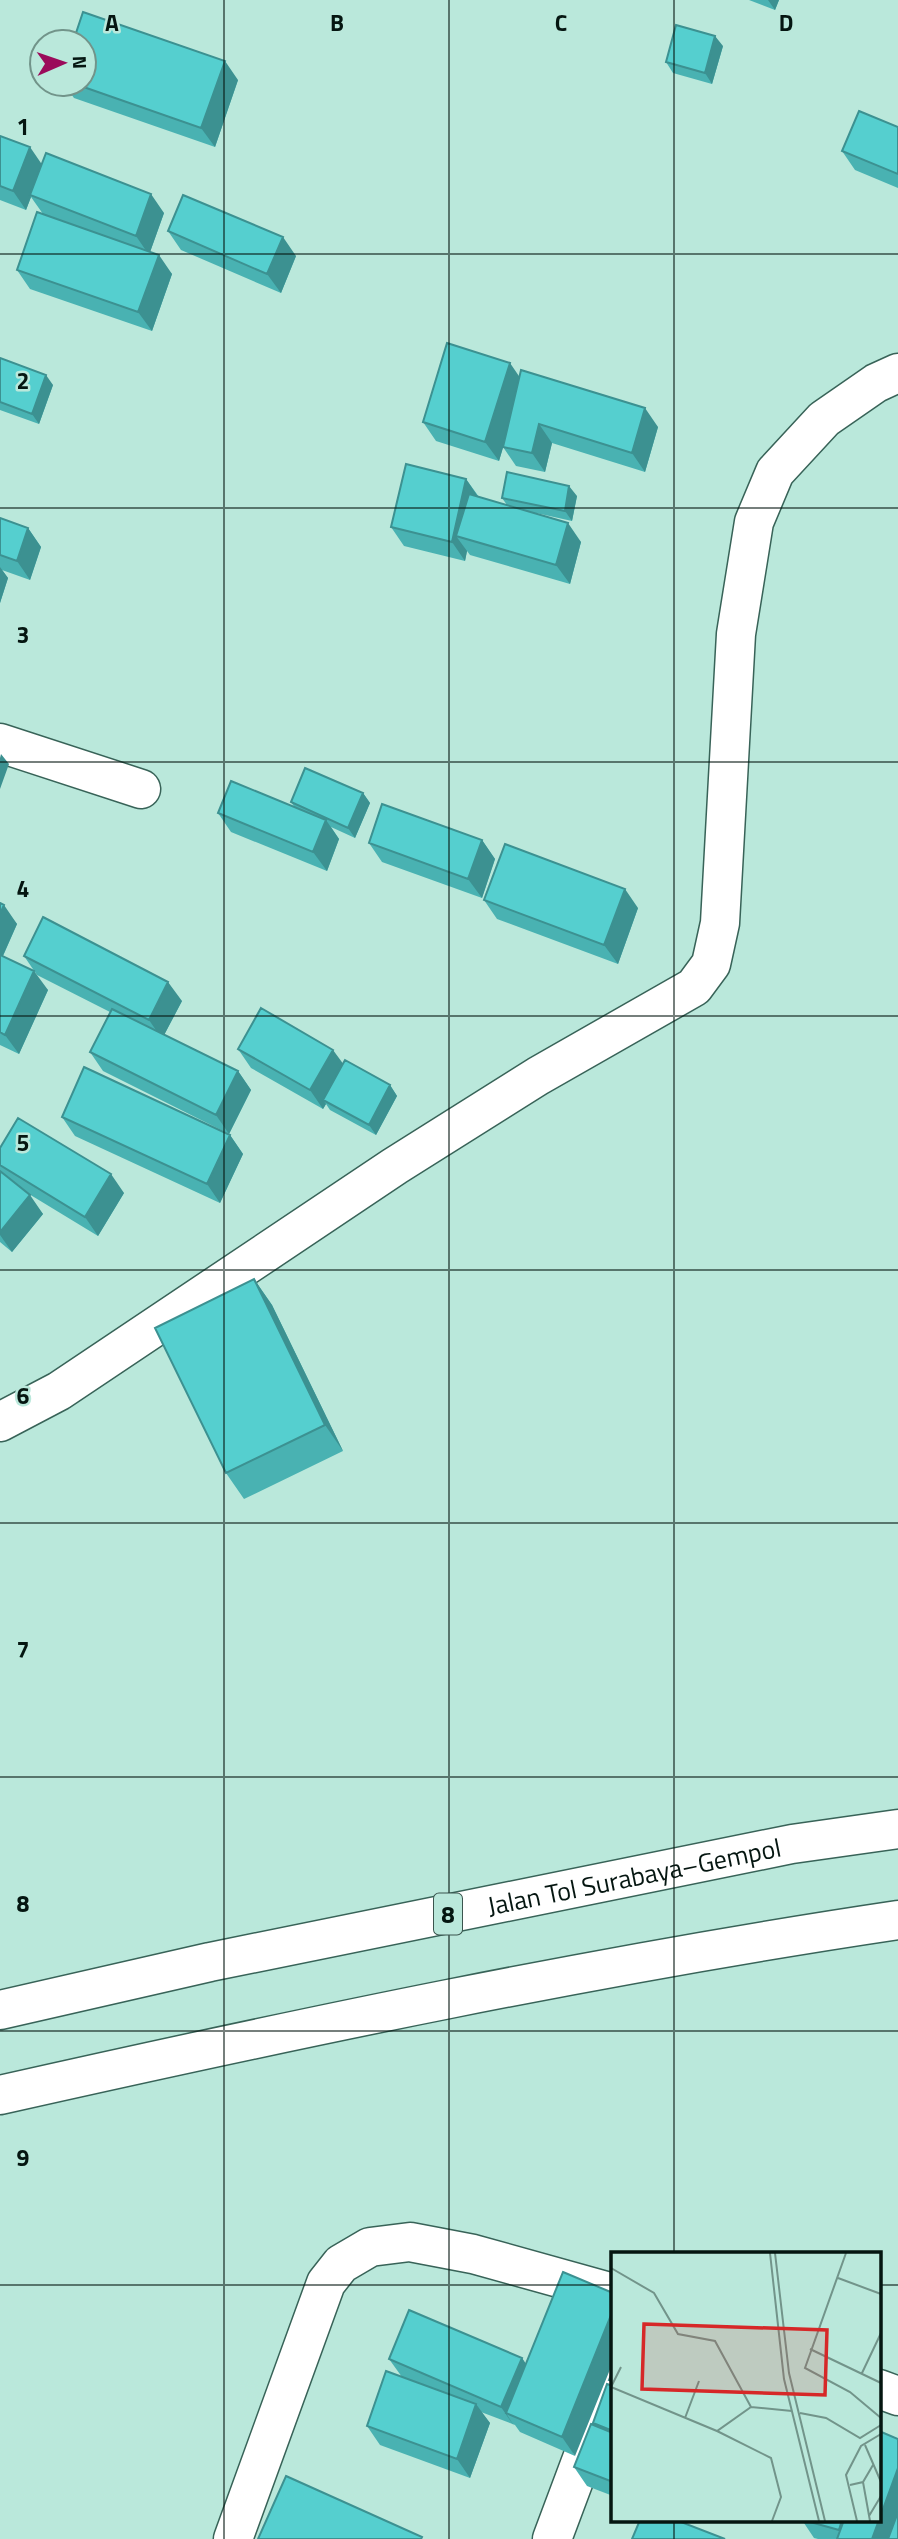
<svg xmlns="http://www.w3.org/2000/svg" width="898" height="2539" viewBox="0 0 898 2539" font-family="'Titillium Web',sans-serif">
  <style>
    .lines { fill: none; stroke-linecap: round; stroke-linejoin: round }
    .minor-casing { stroke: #386358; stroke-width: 41 }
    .tertiary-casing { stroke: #386358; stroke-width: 41 }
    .motorway-casing { stroke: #386358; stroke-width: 41 }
    .minor { stroke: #fff; stroke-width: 38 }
    .tertiary { stroke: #fff; stroke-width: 38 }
    .motorway { stroke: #fff; stroke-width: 38 }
    .wall { fill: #49b2b2 }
    .shaded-wall { fill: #3c9191 }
    .building { fill: #55cfcf; stroke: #3c9191; stroke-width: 2 }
    .grid { fill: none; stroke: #051611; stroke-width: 2; stroke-opacity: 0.55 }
    .labels { text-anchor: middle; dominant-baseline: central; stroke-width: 5; stroke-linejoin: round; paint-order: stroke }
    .shield { fill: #bae8db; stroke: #3b554e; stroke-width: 2 }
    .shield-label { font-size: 24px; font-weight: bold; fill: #051611 }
    .street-label { font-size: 26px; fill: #051611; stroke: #bae8db }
    .inset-road { fill: none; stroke: #72948a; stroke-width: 2 }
    .view { fill: #d62828; fill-opacity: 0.15; stroke: #d62828; stroke-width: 3.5 }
    .inset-edge { fill: none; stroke: #051611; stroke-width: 3.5 }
    .grid-label { font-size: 23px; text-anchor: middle; font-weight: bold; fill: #051611; stroke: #bae8db; stroke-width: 5; stroke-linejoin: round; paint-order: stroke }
  </style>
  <rect width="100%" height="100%" fill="#bae8db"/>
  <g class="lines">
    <defs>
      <path id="minor" d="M 0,743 L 141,789
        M 0,1422 L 59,1391 L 395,1166 L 538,1076 L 694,987 L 711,964 L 720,923 L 736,634 L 754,522 L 775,472 L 824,419 L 876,383 L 898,373
        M 552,2539 L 613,2376"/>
      <path id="tertiary" d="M 879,2389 L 898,2396
        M 233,2539 L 326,2283 L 341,2264 L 370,2247 L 410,2242 L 473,2254 L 613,2293"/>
      <g id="motorway">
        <path id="s1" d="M 0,2010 L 210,1962 L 792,1844 L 898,1829"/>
        <path d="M 0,2095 C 298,2028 596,1965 898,1920"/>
      </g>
    </defs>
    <use href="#minor" class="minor-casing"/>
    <use href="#tertiary" class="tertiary-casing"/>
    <use href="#motorway" class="motorway-casing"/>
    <use href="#minor" class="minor"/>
    <use href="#tertiary" class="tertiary"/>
    <use href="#motorway" class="motorway"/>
  </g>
  <path class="wall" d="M 749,0 L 779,0 L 775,10 Z
    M 723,46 L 712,84 L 673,73 L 666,62 Z
    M 238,80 L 215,147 L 74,98 L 64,84 Z
    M 898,127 L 898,188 L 855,170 L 842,151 Z
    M 0,136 L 41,164 L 164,213 L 150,252 L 172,274 L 152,331 L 30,289 L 17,270 L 43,214 L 31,197 L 26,210 L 0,200 Z
    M 168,231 L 296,256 L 281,293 L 181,250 Z
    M 0,358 L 53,385 L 39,424 L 0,410 Z
    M 519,377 L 658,427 L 645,472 L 552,443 L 545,472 L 516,466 L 503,447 L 499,461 L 436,441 L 423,422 Z
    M 466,479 L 479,497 L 507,505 L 502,498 L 577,496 L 572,521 L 536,513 L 581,542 L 570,584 L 470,555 L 467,551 L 465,561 L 404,546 L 391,527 Z
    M 0,518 L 28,528 L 41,547 L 30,580 L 2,570 L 8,578 L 0,603 Z
    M 363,793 L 370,803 L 355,838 L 331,827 L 339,839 L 327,871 L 231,832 L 218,813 L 295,808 L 291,802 Z
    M 482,840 L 495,859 L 482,898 L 382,862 L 369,843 Z
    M 484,900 L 638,908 L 618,964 L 497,919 Z
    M 0,903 L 17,924 L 3,956 L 48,990 L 19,1054 L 0,1045 Z
    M 24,956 L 182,1001 L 164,1035 L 238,1071 L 251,1090 L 229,1134 L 103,1071 L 90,1052 L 110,1012 L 37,975 Z
    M 238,1049 L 343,1063 L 390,1085 L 397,1096 L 376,1135 L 330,1110 L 326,1104 L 323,1109 L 251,1068 Z
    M 62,1117 L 230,1135 L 243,1154 L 220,1203 L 75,1136 Z
    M 0,1148 L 124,1193 L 98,1236 L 24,1191 L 43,1214 L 12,1252 L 0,1242 Z
    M 254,1279 L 272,1305 L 343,1451 L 244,1499 L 226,1473 Z
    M 522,2358 L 575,2456 L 520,2432 L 515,2425 L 481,2412 L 490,2423 L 470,2478 L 380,2445 L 367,2426 L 402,2377 L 389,2359 Z
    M 613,2386 L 613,2496 L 587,2486 L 574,2467 L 595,2426 L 593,2423 Z
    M 802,2520 L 898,2539 L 818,2539 L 814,2538 Z"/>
  <path class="shaded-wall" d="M 768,0 L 779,0 L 775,10 Z
    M 715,36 L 723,46 L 712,84 L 705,73 Z
    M 225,61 L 238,80 L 215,147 L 201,128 Z
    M 30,147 L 43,166 L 30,195 L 31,197 L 26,210 L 13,191 Z
    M 151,194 L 164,213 L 149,255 L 136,236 Z
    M 283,237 L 296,256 L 281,293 L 267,274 Z
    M 159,255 L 172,274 L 152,331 L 138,312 Z
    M 510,363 L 523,382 L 499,461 L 485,442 Z
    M 46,375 L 53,385 L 39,424 L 32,414 Z
    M 645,408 L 658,427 L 645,472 L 632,453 Z
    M 539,424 L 552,443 L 545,472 L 532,453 Z
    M 466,479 L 479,498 L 456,536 L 467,551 L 465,561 L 452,542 Z
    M 569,486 L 577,496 L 572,521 L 565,511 Z
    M 568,523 L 581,542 L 570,584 L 556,565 Z
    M 28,528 L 41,547 L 30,580 L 17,561 Z
    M 0,567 L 8,578 L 0,603 Z
    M 1,754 L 9,764 L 0,789 L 0,758 Z
    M 363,793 L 370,803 L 355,838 L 348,828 Z
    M 326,820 L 339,839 L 327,871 L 313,852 Z
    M 482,840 L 495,859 L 482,898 L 468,879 Z
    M 625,889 L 638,908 L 618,964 L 604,945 Z
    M 4,905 L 17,924 L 1,960 L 0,958 L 0,914 Z
    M 34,971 L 48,990 L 19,1054 L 5,1035 Z
    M 168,982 L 182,1001 L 162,1039 L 149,1020 Z
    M 333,1050 L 347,1069 L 323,1100 L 326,1104 L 323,1109 L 310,1090 Z
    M 238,1071 L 251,1090 L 229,1134 L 216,1115 Z
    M 390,1085 L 397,1096 L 376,1135 L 369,1125 Z
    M 230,1135 L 243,1154 L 220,1203 L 207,1184 Z
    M 111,1174 L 124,1193 L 98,1236 L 85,1217 Z
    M 30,1195 L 43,1214 L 12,1252 L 0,1235 L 0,1232 Z
    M 254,1279 L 272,1305 L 343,1451 L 325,1425 Z
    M 613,2310 L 613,2362 L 575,2456 L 562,2437 Z
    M 522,2358 L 535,2377 L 506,2413 L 514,2426 L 501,2407 Z
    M 476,2404 L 490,2423 L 470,2478 L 457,2459 Z
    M 898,2468 L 898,2523 L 892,2539 L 872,2539 Z"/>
  <path class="building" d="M 83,12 L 225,61 L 201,128 L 75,84 L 84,84 L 84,42 L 73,42 Z
    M 676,25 L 715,36 L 705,73 L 666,62 Z
    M 859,111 L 898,127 L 898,174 L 842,151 Z
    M 0,136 L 30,147 L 13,191 L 0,186 Z
    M 46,153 L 151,194 L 136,236 L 30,195 Z
    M 183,195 L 283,237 L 267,274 L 168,231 Z
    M 37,212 L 159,255 L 138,312 L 17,270 Z
    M 447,343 L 510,363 L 485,442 L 423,422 Z
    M 0,358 L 46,375 L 32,414 L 0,402 Z
    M 521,370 L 645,408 L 632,453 L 539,424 L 532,453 L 503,447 Z
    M 406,464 L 466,479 L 452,542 L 391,527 Z
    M 507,472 L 569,486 L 565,511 L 502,498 Z
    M 469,494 L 568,523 L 556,565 L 456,536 Z
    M 0,518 L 28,528 L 17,561 L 0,555 Z
    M 305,768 L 363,793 L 348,828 L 291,802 Z
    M 231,781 L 326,820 L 313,852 L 218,813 Z
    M 382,804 L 482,840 L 468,879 L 369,843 Z
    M 505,844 L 625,889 L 604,945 L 484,900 Z
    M 0,903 L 4,905 L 0,914 Z
    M 43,917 L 168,982 L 149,1020 L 24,956 Z
    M 0,955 L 34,971 L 5,1035 L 0,1032 Z
    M 261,1008 L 333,1050 L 310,1090 L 238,1049 Z
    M 112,1009 L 238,1071 L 216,1115 L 90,1052 Z
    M 345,1060 L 390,1085 L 369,1125 L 323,1100 Z
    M 84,1067 L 230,1135 L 207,1184 L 62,1117 Z
    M 18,1118 L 111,1174 L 85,1217 L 0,1165 L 0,1148 Z
    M 0,1171 L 30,1195 L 0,1232 Z
    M 254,1279 L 325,1425 L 226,1473 L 155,1328 Z
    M 563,2272 L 613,2293 L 613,2310 L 562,2437 L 506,2413 Z
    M 409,2310 L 522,2358 L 501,2407 L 389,2359 Z
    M 613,2370 L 613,2381 L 609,2380 Z
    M 386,2371 L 476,2404 L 457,2459 L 367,2426 Z
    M 607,2384 L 613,2386 L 613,2431 L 593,2423 Z
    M 591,2424 L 613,2433 L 613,2482 L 574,2467 Z
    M 879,2431 L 898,2439 L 898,2468 L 872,2539 L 837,2539 L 844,2520 L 879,2520 Z
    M 286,2476 L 422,2537 L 421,2539 L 258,2539 Z
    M 898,2512 L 898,2539 L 888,2539 Z
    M 640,2520 L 676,2520 L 725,2539 L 632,2539 Z
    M 803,2520 L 842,2520 L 839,2530 Z"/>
  <path class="grid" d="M 224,0 L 224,2539M 449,0 L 449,2539M 674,0 L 674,2254M 0,254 L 898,254M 0,508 L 898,508M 0,762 L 898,762M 0,1016 L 898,1016M 0,1270 L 898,1270M 0,1523 L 898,1523M 0,1777 L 898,1777M 0,2031 L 898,2031M 0,2285 L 613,2285M 879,2285 L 898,2285M 674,2520 L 674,2539"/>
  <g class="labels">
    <rect class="shield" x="434" y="1893.5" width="28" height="41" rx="5"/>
    <g class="shield-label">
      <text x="448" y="1914">8</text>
    </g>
    <g class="street-label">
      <text stroke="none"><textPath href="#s1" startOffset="648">Jalan Tol Surabaya–Gempol</textPath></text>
    </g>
  </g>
  <g transform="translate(611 2252)">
    <rect width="270" height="270" fill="#bae8db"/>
    <path class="inset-road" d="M 159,1 L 173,127 L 208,269M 164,1 L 178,121 L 214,269M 235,1 L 194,116 L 239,140 L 270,166M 0,16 L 43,41 L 67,82 L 104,89 L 140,155M 227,26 L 270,42M 199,97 L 270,131M 10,115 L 0,135 L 106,179 L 140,155 L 181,159M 251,121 L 270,81M 189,161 L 215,166 L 249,186 L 270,173M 74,166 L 88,129M 106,179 L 160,206 L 170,245 L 161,269M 254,193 L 270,230M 252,230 L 259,269M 239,233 L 252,230 L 262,213M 258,264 L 270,244M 246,269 L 235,223 L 250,194 L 270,182"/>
    <path class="view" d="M 33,72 L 216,78 L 214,143 L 31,137 Z"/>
    <rect width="270" height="270" class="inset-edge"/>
  </g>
  <g class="grid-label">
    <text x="112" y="31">A</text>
    <text x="337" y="31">B</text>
    <text x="561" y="31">C</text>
    <text x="786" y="31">D</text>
    <text x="23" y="135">1</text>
    <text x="23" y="389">2</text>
    <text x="23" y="643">3</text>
    <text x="23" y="897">4</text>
    <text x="23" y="1151">5</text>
    <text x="23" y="1404">6</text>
    <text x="23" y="1658">7</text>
    <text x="23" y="1912">8</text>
    <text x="23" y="2166">9</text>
  </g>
  <g transform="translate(63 63) rotate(88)"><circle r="33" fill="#bae8db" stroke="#72948a" stroke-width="2"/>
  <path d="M0-5L12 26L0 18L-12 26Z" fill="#9b0b5b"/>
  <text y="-10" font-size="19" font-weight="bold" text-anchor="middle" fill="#051611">N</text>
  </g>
</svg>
